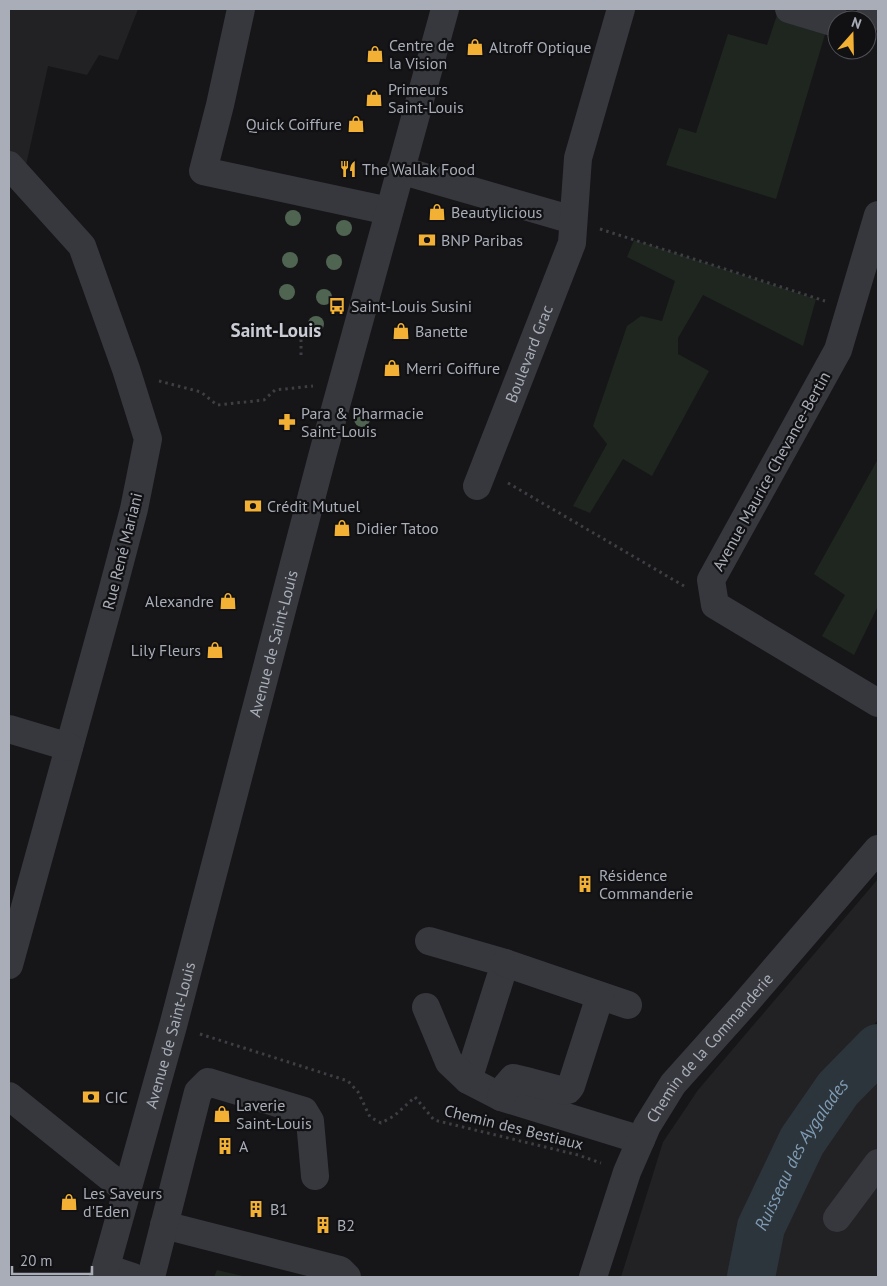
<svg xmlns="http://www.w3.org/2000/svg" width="887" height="1286" font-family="'PT Sans',sans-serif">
<rect width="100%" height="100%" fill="#161618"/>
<g fill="#222225">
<polygon points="9,9 138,9 118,60 99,55 87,75 48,66 26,165 9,155"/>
<polygon points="878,879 878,1020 823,1084 755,1197 737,1277 621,1277 663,1142 698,1090"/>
<polygon points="878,1067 878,1277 774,1277 781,1230 840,1110"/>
</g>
<g fill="#1e261f">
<polygon points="779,9 829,21 776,199 666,165 679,128 696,133 728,34 767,45"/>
<polygon points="634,240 816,299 803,346 703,295 678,338 678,354 709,371 652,476 623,459 590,513 573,506 607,444 593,426 627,326 641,316 662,321 675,281 627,257"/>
<polygon points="878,459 878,609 877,608 854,655 822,636 845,595 814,574"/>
<polygon points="217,1270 247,1277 214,1277"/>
</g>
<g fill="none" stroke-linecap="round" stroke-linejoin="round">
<path stroke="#2c353c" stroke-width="48" id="s1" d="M 751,1277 L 761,1227 L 802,1141 L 838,1089 L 878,1048"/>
<g stroke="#3d3f44" stroke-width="3" stroke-dasharray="2.5 4" stroke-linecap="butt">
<polyline points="600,229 825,301"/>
<polyline points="301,355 301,337"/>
<polyline points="159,381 201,392 217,405 264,400 275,390 313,386"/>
<polyline points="508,483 684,586"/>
<polyline points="200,1034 348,1081 358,1092 370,1117 381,1123 394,1116 415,1097 434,1120 578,1155 601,1163"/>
</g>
<g stroke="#37383d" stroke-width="28">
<polyline points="241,9 220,105 203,171 389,211"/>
<polyline points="789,9 829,21 837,21"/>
<polyline points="867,20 878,9"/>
<polyline points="9,165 82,246 126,369 148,439 134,509 112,592 9,965"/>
<polyline points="400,170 573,220"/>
<polyline points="878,215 838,350 711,580 715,605 878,703"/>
<path id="s2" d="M 477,486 L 572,243 L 578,158 L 621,9"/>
<polyline points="9,729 69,747"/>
<polyline points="429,941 505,963 468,1080"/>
<polyline points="505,963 628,1005"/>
<polyline points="426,1007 449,1062 468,1080 501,1097 641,1140"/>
<polyline points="9,1096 127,1191"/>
<polyline points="501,1097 507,1085 513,1078 530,1082 564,1091 568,1090 571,1086 600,996"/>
<polyline points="837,1218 878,1163"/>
<polyline points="164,1225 340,1270 347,1277"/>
<polyline points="106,1268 133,1277"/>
<path id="s3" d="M 103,1277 L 173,1026 L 323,453 L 445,9"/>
<polyline points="151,1277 198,1092 208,1082 304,1111 310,1121 315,1176"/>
<path id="s4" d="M 593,1277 L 627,1172 L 647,1126 L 673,1084 L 742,1007 L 878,849"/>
</g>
</g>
<g fill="#506452">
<circle cx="293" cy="218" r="8"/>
<circle cx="344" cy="228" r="8"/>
<circle cx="290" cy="260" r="8"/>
<circle cx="334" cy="262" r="8"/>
<circle cx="287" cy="292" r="8"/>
<circle cx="324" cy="297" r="8"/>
<circle cx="316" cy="324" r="8"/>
<circle cx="362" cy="419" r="8"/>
</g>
<defs>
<g id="shop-bare" transform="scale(1.35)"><path d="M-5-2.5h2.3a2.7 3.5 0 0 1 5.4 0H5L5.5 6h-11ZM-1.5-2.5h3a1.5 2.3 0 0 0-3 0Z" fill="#f2b134" stroke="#111113" stroke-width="2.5" paint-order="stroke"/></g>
<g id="restaurant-bare" transform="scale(1.35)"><path d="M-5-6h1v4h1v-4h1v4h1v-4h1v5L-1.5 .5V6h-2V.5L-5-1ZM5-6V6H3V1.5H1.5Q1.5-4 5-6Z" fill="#f2b134" stroke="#111113" stroke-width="2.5" paint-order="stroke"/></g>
<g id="bank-bare" transform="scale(1.35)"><path d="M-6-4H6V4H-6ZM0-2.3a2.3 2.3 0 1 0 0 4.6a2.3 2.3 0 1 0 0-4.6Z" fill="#f2b134" stroke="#111113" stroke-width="2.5" paint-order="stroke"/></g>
<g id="bus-bare" transform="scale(1.35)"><path d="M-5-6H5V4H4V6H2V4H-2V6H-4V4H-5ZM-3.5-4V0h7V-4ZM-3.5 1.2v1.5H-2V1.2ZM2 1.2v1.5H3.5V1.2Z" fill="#f2b134" stroke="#111113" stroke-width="2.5" paint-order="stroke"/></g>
<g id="pharmacy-bare" transform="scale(1.35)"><path d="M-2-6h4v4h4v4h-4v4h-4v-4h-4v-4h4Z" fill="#f2b134" stroke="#111113" stroke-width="2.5" paint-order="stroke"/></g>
<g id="building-bare" transform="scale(1.35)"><path d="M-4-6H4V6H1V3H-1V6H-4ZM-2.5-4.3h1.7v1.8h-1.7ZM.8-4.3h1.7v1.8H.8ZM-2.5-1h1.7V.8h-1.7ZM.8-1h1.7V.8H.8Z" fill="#f2b134" stroke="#111113" stroke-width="2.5" paint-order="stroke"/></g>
</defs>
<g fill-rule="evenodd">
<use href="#shop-bare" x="475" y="47"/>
<use href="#shop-bare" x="375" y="54"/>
<use href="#shop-bare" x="374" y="98"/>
<use href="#shop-bare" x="356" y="124"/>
<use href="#restaurant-bare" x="348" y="169"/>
<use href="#shop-bare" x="437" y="212"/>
<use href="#bank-bare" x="427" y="240"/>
<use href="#bus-bare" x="337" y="306"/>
<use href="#shop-bare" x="401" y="331"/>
<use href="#shop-bare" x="392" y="368"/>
<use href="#pharmacy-bare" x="287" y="422"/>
<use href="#bank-bare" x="253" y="506"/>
<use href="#shop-bare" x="342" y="528"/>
<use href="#shop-bare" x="228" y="601"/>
<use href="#shop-bare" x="215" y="650"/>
<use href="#building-bare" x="585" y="884"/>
<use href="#bank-bare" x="91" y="1097"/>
<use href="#shop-bare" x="222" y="1114"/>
<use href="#building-bare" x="225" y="1146"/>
<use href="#shop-bare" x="69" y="1202"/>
<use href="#building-bare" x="256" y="1209"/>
<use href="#building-bare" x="323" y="1225"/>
</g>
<g text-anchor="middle" stroke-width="4.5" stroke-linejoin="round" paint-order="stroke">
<g font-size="16" fill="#a8adb8" stroke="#111113" text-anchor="start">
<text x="389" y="51">Centre de<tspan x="389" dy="18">la Vision</tspan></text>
<text x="489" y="53">Altroff Optique</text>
<text x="388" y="95">Primeurs<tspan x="388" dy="18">Saint-Louis</tspan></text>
<text x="342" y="130" text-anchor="end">Quick Coiffure</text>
<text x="362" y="175">The Wallak Food</text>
<text x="451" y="218">Beautylicious</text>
<text x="441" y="246">BNP Paribas</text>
<text x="351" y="312">Saint-Louis Susini</text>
<text x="415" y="337">Banette</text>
<text x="406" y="374">Merri Coiffure</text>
<text x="301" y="419">Para &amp; Pharmacie<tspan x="301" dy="18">Saint-Louis</tspan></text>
<text x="267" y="512">Crédit Mutuel</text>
<text x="356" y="534">Didier Tatoo</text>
<text x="214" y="607" text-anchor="end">Alexandre</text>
<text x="201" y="656" text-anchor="end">Lily Fleurs</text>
<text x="599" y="881">Résidence<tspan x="599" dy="18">Commanderie</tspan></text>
<text x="105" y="1103">CIC</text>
<text x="236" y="1111">Laverie<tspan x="236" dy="18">Saint-Louis</tspan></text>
<text x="239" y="1152">A</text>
<text x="83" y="1199">Les Saveurs<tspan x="83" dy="18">d'Eden</tspan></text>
<text x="270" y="1215">B1</text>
<text x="337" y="1231">B2</text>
</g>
<g font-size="16" fill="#a8adb8" stroke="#111113">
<text dy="6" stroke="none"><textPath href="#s2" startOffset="142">Boulevard Grac</textPath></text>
<text transform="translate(771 471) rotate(-61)" y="6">Avenue Maurice Chevance-Bertin</text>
<text transform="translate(122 551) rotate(-76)" y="6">Rue René Mariani</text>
<text dy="6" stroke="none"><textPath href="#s3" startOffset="656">Avenue de Saint-Louis</textPath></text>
<text dy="6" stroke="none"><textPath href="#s3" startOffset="251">Avenue de Saint-Louis</textPath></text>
<text dy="6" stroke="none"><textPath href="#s4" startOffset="261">Chemin de la Commanderie</textPath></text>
<text transform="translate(514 1127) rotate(14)" y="6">Chemin des Bestiaux</text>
</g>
<g font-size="18" font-style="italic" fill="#7f9bb3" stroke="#111113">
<text dy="6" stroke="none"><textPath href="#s1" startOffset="134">Ruisseau des Aygalades</textPath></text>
</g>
<g font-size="19" font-weight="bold" fill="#c9ccd4" stroke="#111113">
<text x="276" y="337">Saint-Louis</text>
</g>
</g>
<rect width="887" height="1286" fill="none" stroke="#a8adb8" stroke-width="20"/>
<g transform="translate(852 35) rotate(20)"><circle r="24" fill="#111113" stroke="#4d4f55"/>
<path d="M0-4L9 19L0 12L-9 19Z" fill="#f2b134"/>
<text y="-8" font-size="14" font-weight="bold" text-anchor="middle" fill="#a8adb8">N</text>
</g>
<path d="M12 1266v8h80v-8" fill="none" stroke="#a8adb8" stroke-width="2.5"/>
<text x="20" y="1266" font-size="15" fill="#a8adb8" stroke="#111113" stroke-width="4" paint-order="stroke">20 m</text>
</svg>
